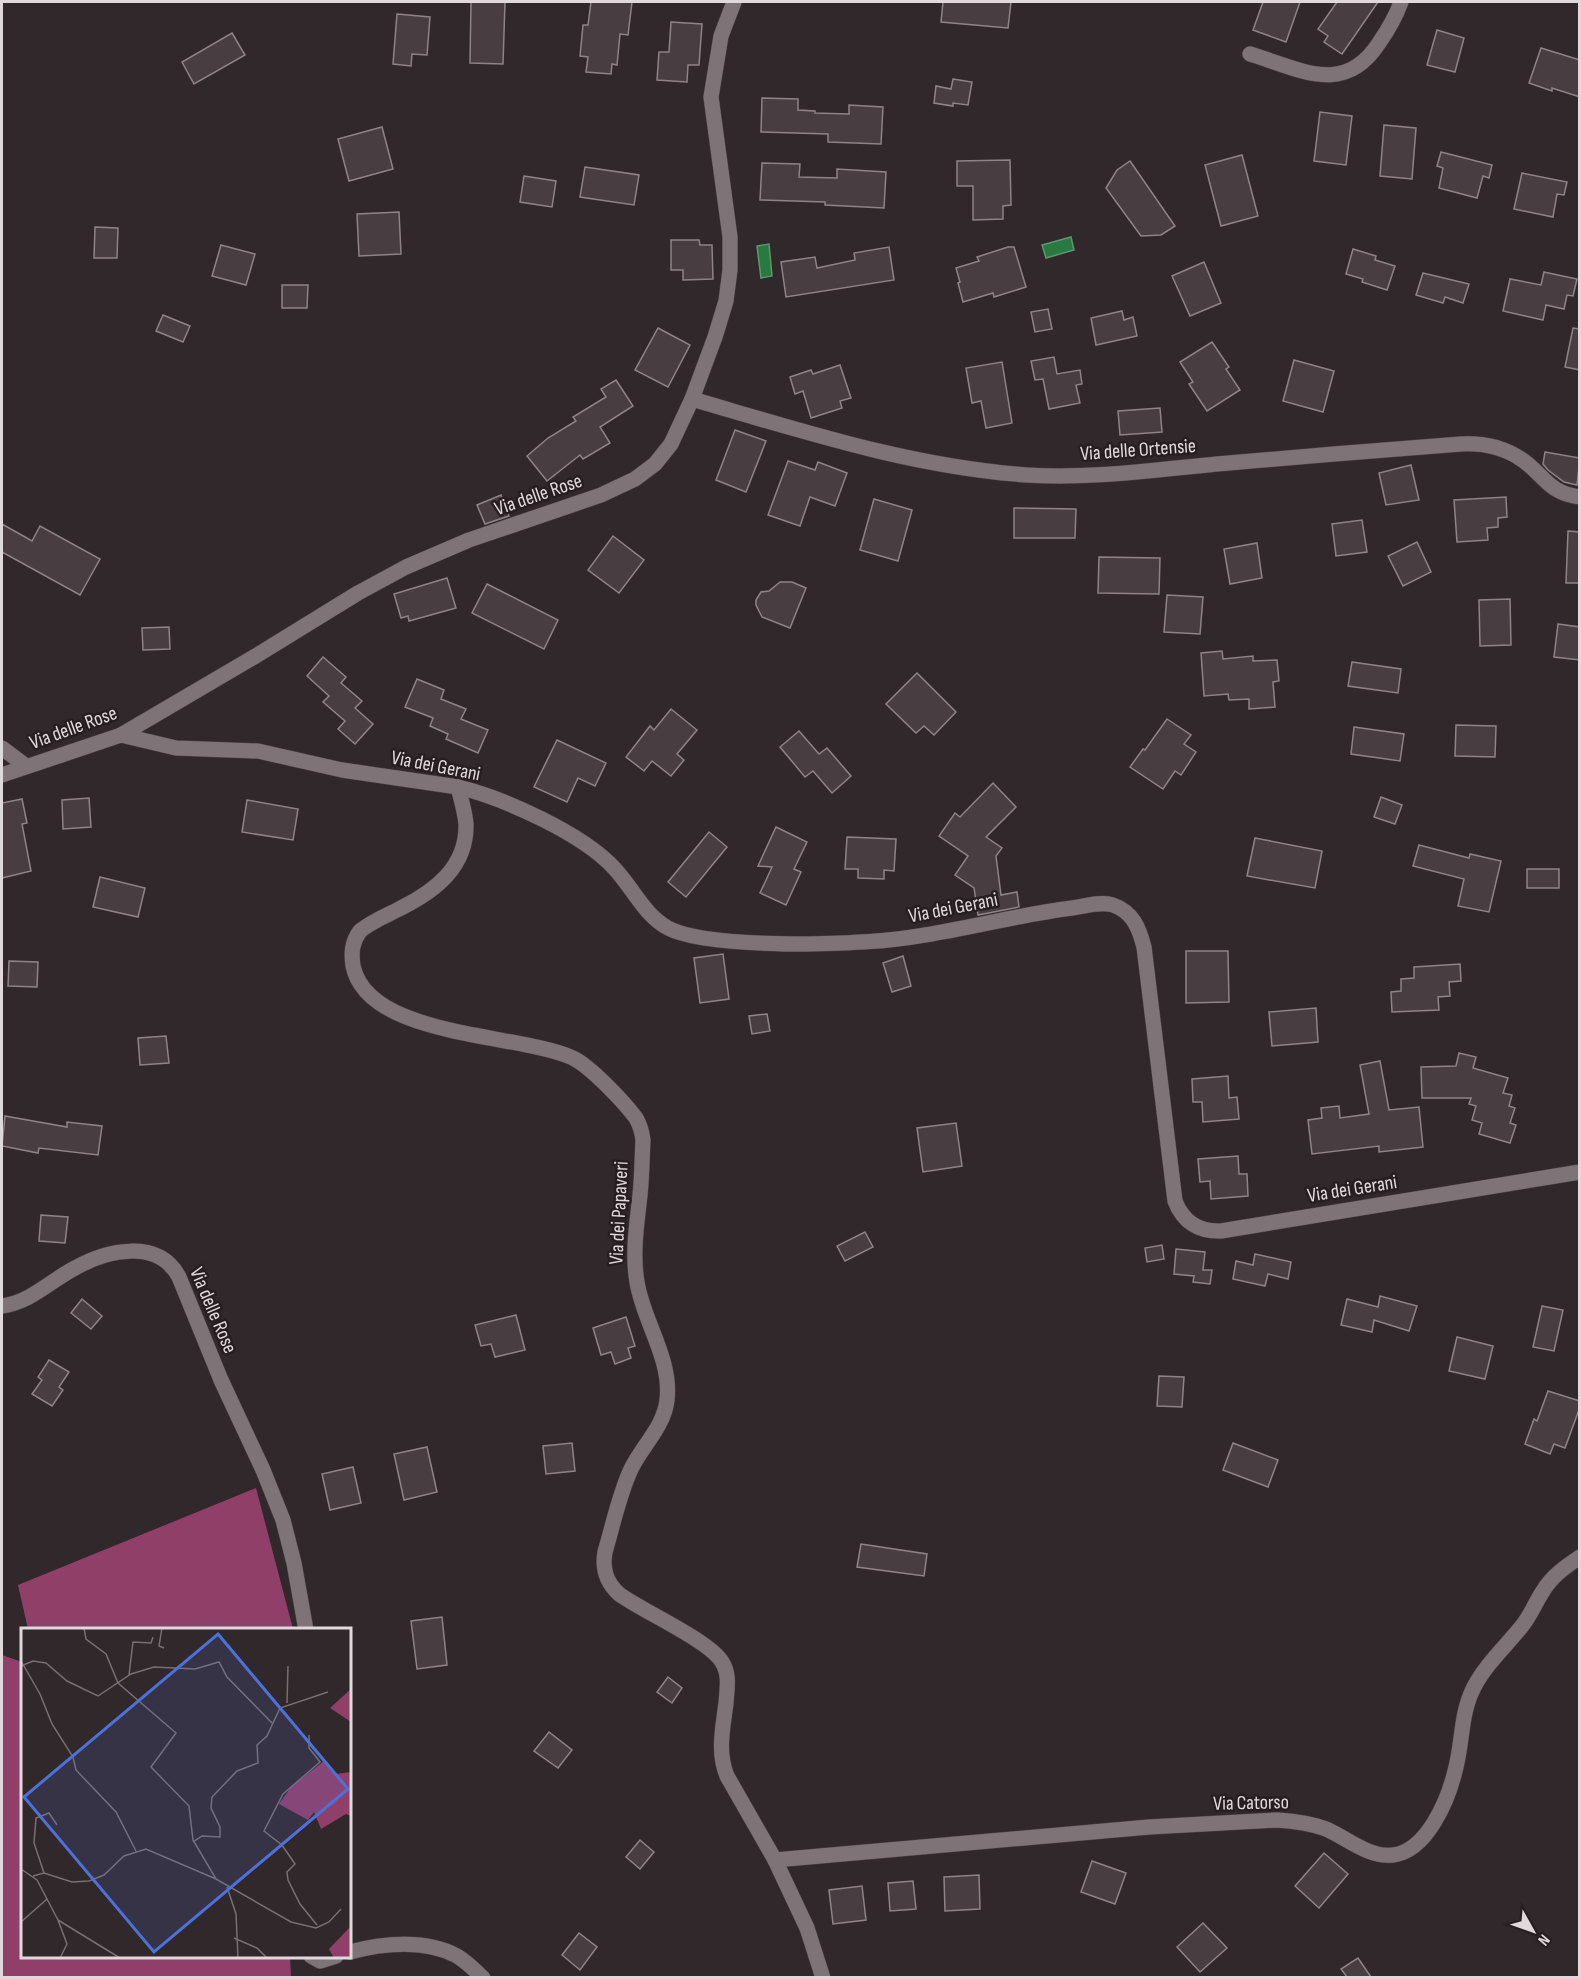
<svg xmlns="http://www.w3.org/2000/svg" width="1581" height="1979" font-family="'Sofia Sans Condensed',sans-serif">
<rect width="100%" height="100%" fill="#31282c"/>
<g fill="#903f68">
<polygon points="256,1488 293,1629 28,1629 18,1585"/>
<polygon points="2,1655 22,1662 22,1956 290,1957 291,1977 2,1977"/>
</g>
<g fill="#287a41" stroke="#5f9670" stroke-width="1.5">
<polygon points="1071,237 1074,250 1046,258 1042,245"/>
<polygon points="769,244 772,276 761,278 757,246"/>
</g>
<g fill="#483e42" stroke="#8f8388" stroke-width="1.5">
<polygon points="471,2 505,2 503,64 470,63"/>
<polygon points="591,2 632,2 628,35 620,34 617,65 612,64 611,74 586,72 588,57 580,56 583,25 588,25"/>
<polygon points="943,2 1011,2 1008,28 941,22"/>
<polygon points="1263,2 1300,2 1286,42 1253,30"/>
<polygon points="1337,2 1378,2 1342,54 1324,42 1328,36 1318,29"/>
<polygon points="397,14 430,17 427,55 412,54 411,66 393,64"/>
<polygon points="671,22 702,24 699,65 688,65 687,82 657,80 659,52 669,52"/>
<polygon points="1437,30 1464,38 1455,72 1427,65"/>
<polygon points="232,33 245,55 194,84 182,62"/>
<polygon points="1541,48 1580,60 1580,97 1552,88 1552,91 1529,83"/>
<polygon points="953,79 972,82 968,105 953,103 953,106 934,103 936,86 951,89"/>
<polygon points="762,98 798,99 798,110 815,111 815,113 849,114 849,105 883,107 881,144 828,142 828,134 761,132"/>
<polygon points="1320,112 1352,116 1346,165 1314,161"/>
<polygon points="1384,125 1416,128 1412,179 1380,176"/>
<polygon points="382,127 393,169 349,181 338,139"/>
<polygon points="1441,152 1492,165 1489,178 1483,176 1477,198 1439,188 1443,168 1437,166"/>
<polygon points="1242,155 1258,216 1221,226 1205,165"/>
<polygon points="1010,160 1011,205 1003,206 1003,219 973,220 973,186 957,186 957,161"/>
<polygon points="1130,161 1175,226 1161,235 1141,236 1106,188 1117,170"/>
<polygon points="762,163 800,164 799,177 837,178 837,169 886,172 884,208 825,205 825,202 760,200"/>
<polygon points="585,167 639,175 634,205 580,197"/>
<polygon points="1522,173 1567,182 1564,195 1557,194 1553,217 1514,209"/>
<polygon points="524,176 556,181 552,207 520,202"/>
<polygon points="399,212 401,254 359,256 357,214"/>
<polygon points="95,227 118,228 117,258 94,258"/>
<polygon points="671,240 699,240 700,245 712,245 713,279 683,280 683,270 671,270"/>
<polygon points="221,245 255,254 246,285 212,276"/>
<polygon points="889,247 894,280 786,297 781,262 815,257 817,268 855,260 854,253"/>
<polygon points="1008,247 1014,247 1026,287 994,297 993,293 963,302 958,283 960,282 956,268 979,261 977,257"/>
<polygon points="1353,249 1376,256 1375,260 1395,266 1387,290 1362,282 1363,279 1346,274"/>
<polygon points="1204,262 1221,303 1190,316 1172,276"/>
<polygon points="1544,272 1577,279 1573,296 1567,295 1564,309 1546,305 1543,320 1503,311 1510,279 1541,285"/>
<polygon points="1423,273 1469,284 1463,303 1445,297 1443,303 1416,295"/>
<polygon points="282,285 308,285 307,308 282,308"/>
<polygon points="1048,309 1052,329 1035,332 1031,312"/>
<polygon points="1122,311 1124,320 1133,317 1137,336 1096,345 1091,318"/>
<polygon points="163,315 190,326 183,342 156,331"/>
<polygon points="658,328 690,345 668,387 635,370"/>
<polygon points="1573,328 1580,329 1580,370 1565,367"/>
<polygon points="1212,342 1229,367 1226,369 1240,390 1207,411 1189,384 1193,382 1180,362"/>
<polygon points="1054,357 1057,374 1080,370 1082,384 1076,385 1080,403 1049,409 1043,379 1035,380 1031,361"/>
<polygon points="1294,360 1334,371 1323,412 1283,401"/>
<polygon points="1002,362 1012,423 986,428 981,401 972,403 966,368"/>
<polygon points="840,365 851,398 840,401 842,408 811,418 803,391 795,394 790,377 811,370 813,374"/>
<polygon points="616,380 633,406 600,427 610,443 583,459 580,455 547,481 527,456 548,438 576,421 573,417 606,397 601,389"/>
<polygon points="1160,408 1162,432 1120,435 1118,411"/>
<polygon points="735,430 766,441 746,492 716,480"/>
<polygon points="1545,452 1580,458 1577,485 1564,482 1548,470 1543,464"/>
<polygon points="788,461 815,470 818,462 847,473 835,506 810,497 800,526 768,515"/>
<polygon points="1411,465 1419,500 1386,505 1379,473"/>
<polygon points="501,495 509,516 485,524 477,505"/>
<polygon points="1506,497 1507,517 1498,518 1498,527 1487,528 1488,540 1457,542 1454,500"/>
<polygon points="874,499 912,510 898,561 860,550"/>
<polygon points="1014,508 1076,509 1075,538 1014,538"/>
<polygon points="1362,520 1367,552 1336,556 1332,524"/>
<polygon points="2,524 32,541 40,526 100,559 80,595 2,552"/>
<polygon points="1568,531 1580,532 1580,583 1566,583"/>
<polygon points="613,536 644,560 619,593 588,570"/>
<polygon points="1417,542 1431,572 1403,586 1388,556"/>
<polygon points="1257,543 1262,578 1230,584 1224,549"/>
<polygon points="1099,557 1160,558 1159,594 1098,593"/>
<polygon points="447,578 456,608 409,621 408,616 401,618 394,594"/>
<polygon points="780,582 792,582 806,588 790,628 762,617 756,605 756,600 761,592 769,591"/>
<polygon points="487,584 558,620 544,649 472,613"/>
<polygon points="1167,595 1203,597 1200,634 1164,632"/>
<polygon points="1510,599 1511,645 1480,646 1479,600"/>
<polygon points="1558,624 1580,627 1580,660 1554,657"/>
<polygon points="169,627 170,649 143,650 142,628"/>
<polygon points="1222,651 1223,659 1253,656 1253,661 1277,660 1279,681 1273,682 1275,707 1249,709 1249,699 1229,700 1228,694 1204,696 1201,653"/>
<polygon points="323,657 346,677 341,683 362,701 355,708 373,724 355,744 338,729 345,721 323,702 329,696 307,676"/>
<polygon points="1352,662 1401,669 1398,693 1348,686"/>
<polygon points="917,673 956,712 934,735 924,726 916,733 886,704"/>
<polygon points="417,679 444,690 441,699 466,709 461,719 488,730 478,753 446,739 448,734 430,726 433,718 405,707"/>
<polygon points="671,709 697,730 677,754 684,760 671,776 652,761 644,771 626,757 650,726 654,730"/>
<polygon points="1167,719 1191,735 1184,744 1196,752 1181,775 1175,771 1163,789 1130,767 1143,749 1145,750"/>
<polygon points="1456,725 1496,726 1495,757 1455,756"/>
<polygon points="1354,727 1404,734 1400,761 1351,754"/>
<polygon points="799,731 819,754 827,748 851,776 832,793 813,771 805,777 780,747"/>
<polygon points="557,740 606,763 595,786 578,778 567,802 534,787"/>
<polygon points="993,783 1016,807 986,837 1002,848 996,856 1001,895 1017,892 1019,907 978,915 974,888 955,875 968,856 939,836 955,813 960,817"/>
<polygon points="1381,797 1402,805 1395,824 1374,817"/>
<polygon points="89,798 91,827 63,829 62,800"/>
<polygon points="22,799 27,823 22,824 31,871 2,878 2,803"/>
<polygon points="247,800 298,809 293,840 242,832"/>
<polygon points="776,827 807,842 794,869 801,872 786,905 760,893 772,867 758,866"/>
<polygon points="709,832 727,847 686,897 668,882"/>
<polygon points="847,837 896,839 894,871 884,870 884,879 858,878 858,869 845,869"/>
<polygon points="1255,838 1322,851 1315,888 1247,876"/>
<polygon points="1419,845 1469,858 1470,854 1501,861 1489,912 1458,906 1464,879 1413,866"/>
<rect x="1527" y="869" width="32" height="19"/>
<polygon points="100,877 145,888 138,917 93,907"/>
<polygon points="1186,951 1228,951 1229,1002 1186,1003"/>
<polygon points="723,954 729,999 700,1003 694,958"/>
<polygon points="903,956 911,986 892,992 883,963"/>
<polygon points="9,961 38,962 37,987 8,986"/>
<polygon points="1460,964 1461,981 1449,982 1450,996 1438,997 1439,1010 1392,1012 1391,992 1401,991 1401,979 1414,978 1414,967"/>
<polygon points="1316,1008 1318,1042 1272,1046 1269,1012"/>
<polygon points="767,1014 770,1031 752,1034 749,1016"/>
<polygon points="166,1036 169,1063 140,1065 138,1038"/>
<polygon points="1459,1053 1476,1057 1473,1068 1508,1078 1503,1093 1512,1095 1509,1106 1515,1108 1510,1123 1516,1125 1510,1143 1479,1134 1482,1123 1472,1120 1476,1106 1469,1104 1471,1098 1422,1098 1421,1067 1456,1066"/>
<polygon points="1380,1061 1389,1110 1419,1107 1423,1147 1379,1152 1379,1146 1312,1154 1308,1120 1322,1118 1321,1108 1339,1106 1340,1118 1369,1114 1360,1065"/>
<polygon points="1228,1076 1229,1098 1237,1097 1239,1119 1203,1122 1202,1102 1193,1102 1192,1079"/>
<polygon points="5,1116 67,1127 67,1122 102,1126 98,1155 39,1148 38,1153 2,1146"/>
<polygon points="956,1123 962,1166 923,1172 917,1128"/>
<polygon points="1238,1156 1239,1174 1247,1174 1248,1196 1211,1199 1210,1181 1200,1182 1198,1159"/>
<polygon points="41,1215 68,1217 65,1243 39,1241"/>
<polygon points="865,1232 873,1247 845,1261 837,1246"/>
<polygon points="1162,1245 1164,1259 1147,1262 1145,1248"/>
<polygon points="1176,1249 1205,1252 1203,1270 1212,1270 1210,1284 1193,1282 1194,1276 1174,1274"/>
<polygon points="1255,1254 1291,1262 1288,1279 1268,1274 1265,1286 1233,1279 1236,1261 1253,1265"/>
<polygon points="1380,1296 1417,1306 1409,1331 1374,1320 1372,1332 1341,1325 1347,1299 1378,1307"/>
<polygon points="82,1299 102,1316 91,1329 71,1313"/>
<polygon points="1542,1306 1563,1310 1554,1351 1533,1347"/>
<polygon points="516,1315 525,1350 495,1357 491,1344 481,1346 475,1325"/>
<polygon points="626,1317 635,1346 628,1348 631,1358 615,1364 611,1352 601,1355 593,1328"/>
<polygon points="1457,1337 1493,1346 1485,1379 1449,1371"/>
<polygon points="49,1360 69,1372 59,1387 63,1390 52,1406 32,1394 42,1380 38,1377"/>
<polygon points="1159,1376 1184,1377 1182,1407 1157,1406"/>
<polygon points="1548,1391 1580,1401 1580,1407 1565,1448 1554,1444 1550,1454 1525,1444 1534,1419 1537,1421"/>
<polygon points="572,1443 575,1471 546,1474 543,1446"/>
<polygon points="1233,1443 1278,1460 1268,1487 1223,1470"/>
<polygon points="427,1447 437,1492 404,1500 394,1454"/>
<polygon points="353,1467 361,1503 330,1510 322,1474"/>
<polygon points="861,1544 927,1554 924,1576 857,1567"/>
<polygon points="442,1617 447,1665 417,1669 411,1621"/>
<polygon points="668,1677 682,1688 672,1703 657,1692"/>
<polygon points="549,1732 572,1750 558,1768 534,1751"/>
<polygon points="640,1840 654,1852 640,1869 626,1857"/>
<polygon points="1324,1853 1348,1874 1319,1908 1295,1886"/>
<polygon points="1092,1861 1126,1873 1115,1904 1081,1892"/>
<polygon points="979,1875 980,1909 945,1911 944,1877"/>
<polygon points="913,1881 916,1909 890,1911 888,1883"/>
<polygon points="862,1886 866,1920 833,1924 829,1890"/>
<polygon points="1203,1923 1227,1948 1200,1972 1177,1947"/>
<polygon points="579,1933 597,1947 580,1970 562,1955"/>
<polygon points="1358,1958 1371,1977 1347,1977 1341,1969"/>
</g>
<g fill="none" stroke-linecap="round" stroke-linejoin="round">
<g stroke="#4d4448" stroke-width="16">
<g id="minor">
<path d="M 1250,54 C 1300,69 1344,97 1379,43 C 1388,30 1396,16 1401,2"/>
<path d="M 692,399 C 802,431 912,467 1027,475 C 1091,479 1154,470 1217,464 C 1298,457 1380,450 1461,444 C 1482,443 1503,447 1521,459 C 1544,474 1547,493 1580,497"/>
<path d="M 121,735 L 176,748 L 258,751 L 342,770 L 458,787 C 504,798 583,834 614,868 C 633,888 644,915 668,928 C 696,943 775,944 808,944 C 847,943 886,942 925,935 C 975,927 1023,914 1072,908 C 1085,906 1101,901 1113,905 C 1133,912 1139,928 1144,947 L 1175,1201 C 1183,1222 1199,1232 1221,1231 L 1580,1172"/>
<polyline points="2,748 26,766"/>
<polyline points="2,775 121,735 254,657 358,593 406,567 469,540 601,495 635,479 655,464 671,444 692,399 715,337 726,301 730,270 730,237 711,97 721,36 734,2"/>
<path d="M 458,787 C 461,799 465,812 466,824 C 467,867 435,891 401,908 C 388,915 372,921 360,931 C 352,942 351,952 353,966 C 368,1038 518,1033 573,1058 C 591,1067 624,1102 636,1118 C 640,1125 642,1132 643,1140 C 642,1158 642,1177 640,1195 C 637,1223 632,1253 637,1282 C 643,1321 672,1359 667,1400 C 664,1427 642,1446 631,1469 C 619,1495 613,1525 605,1552 C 602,1569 606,1582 619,1594 C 642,1611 710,1641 722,1662 C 730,1674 727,1689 726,1703 C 723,1728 717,1752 727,1776 L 775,1860 L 807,1928 L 823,1978"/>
<path d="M 2,1306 C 31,1302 50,1281 75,1268 C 107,1250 158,1238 179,1277 L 221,1380 L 263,1470 L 283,1520 L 294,1563 L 306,1630"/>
<path d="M 775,1860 L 1149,1827 L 1277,1820 C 1294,1821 1310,1823 1326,1829 C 1347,1838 1369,1858 1393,1855 C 1427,1851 1448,1800 1455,1771 C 1463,1743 1460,1714 1474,1687 C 1486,1664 1506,1646 1522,1626 C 1531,1615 1535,1603 1543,1591 C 1552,1576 1565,1567 1580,1557"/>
<path d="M 350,1952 C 383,1943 426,1939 457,1956 C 467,1962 475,1970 483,1978"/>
<polyline points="311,1956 320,1961 336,1956"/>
</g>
</g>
<use href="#minor" stroke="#7e7377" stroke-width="15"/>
</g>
<g text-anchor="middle" stroke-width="5" stroke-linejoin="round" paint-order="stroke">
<g font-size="20" fill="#e0d9dc" stroke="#271e22">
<text transform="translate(1138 449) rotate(-4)" y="7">Via delle Ortensie</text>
<text transform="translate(538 494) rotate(-19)" y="7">Via delle Rose</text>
<text transform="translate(73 727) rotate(-20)" y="7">Via delle Rose</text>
<text transform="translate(436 765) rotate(11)" y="7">Via dei Gerani</text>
<text transform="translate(953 907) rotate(-11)" y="7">Via dei Gerani</text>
<text transform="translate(1352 1188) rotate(-9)" y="7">Via dei Gerani</text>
<text transform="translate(618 1213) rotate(-87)" y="7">Via dei Papaveri</text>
<text transform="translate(214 1310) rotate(67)" y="7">Via delle Rose</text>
<text transform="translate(1251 1802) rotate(-1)" y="7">Via Catorso</text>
</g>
</g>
<g transform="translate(21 1628)">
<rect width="330" height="330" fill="#31282c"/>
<path d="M 330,61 L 330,94 L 309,80 ZM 303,133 L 315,146 L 330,144 L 330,188 L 325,186 L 300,201 L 293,184 L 287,192 L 258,176 L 270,159 ZM 330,298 L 330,330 L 313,330 L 308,321 Z" fill="#903f68"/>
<path fill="none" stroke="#776f72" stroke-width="1.5" d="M 63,0 L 65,11 L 85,26 L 97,55 L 155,105 L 130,139 L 168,178 L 172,212 L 195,251M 141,0 L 138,18 L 143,20M 0,33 L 19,66 L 31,96 L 52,129 L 55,142 L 95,184 L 115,223M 0,38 L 12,33 L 25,35 L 46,53 L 77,68 L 110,46 L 133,39 L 174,41 L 198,34 L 206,49 L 251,95M 108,47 L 112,14 L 130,15 L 132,9M 266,75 L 267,38M 288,107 L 288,120 L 299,134 L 262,166 L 243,203 L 261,217 L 274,236 L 266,244 L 267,252 L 279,276 L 296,297M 172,214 L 181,208 L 199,209 L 199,199 L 190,180 L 191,169 L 216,143 L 237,135 L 236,117 L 246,108 L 259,80 L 307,64M 0,241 L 16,252 L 37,292 L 46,316 L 39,330M 23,245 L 13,215 L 15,190 L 28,185 L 36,197M 12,248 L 23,245 L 51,254 L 68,253 L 83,247 L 103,228 L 125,221 L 195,251 L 270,294 L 295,300 L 308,294 L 320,281M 206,259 L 215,286 L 217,330M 37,292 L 99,330M 0,294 L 26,271M 213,310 L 236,320 L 246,330"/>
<path fill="#4e71d9" fill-opacity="0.15" stroke="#4e71d9" stroke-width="3" d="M 197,6 L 327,161 L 133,324 L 3,169 Z"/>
<rect width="330" height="330" fill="none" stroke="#e0d9dc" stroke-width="3"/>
</g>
<rect width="1581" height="1979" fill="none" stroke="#e0d9dc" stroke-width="6"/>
<g transform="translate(1533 1931) rotate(130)" stroke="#271e22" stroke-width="4.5" paint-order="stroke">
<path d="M0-4.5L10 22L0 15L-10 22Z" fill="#e0d9dc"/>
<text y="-9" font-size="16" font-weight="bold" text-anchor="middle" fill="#e0d9dc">N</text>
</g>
</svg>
